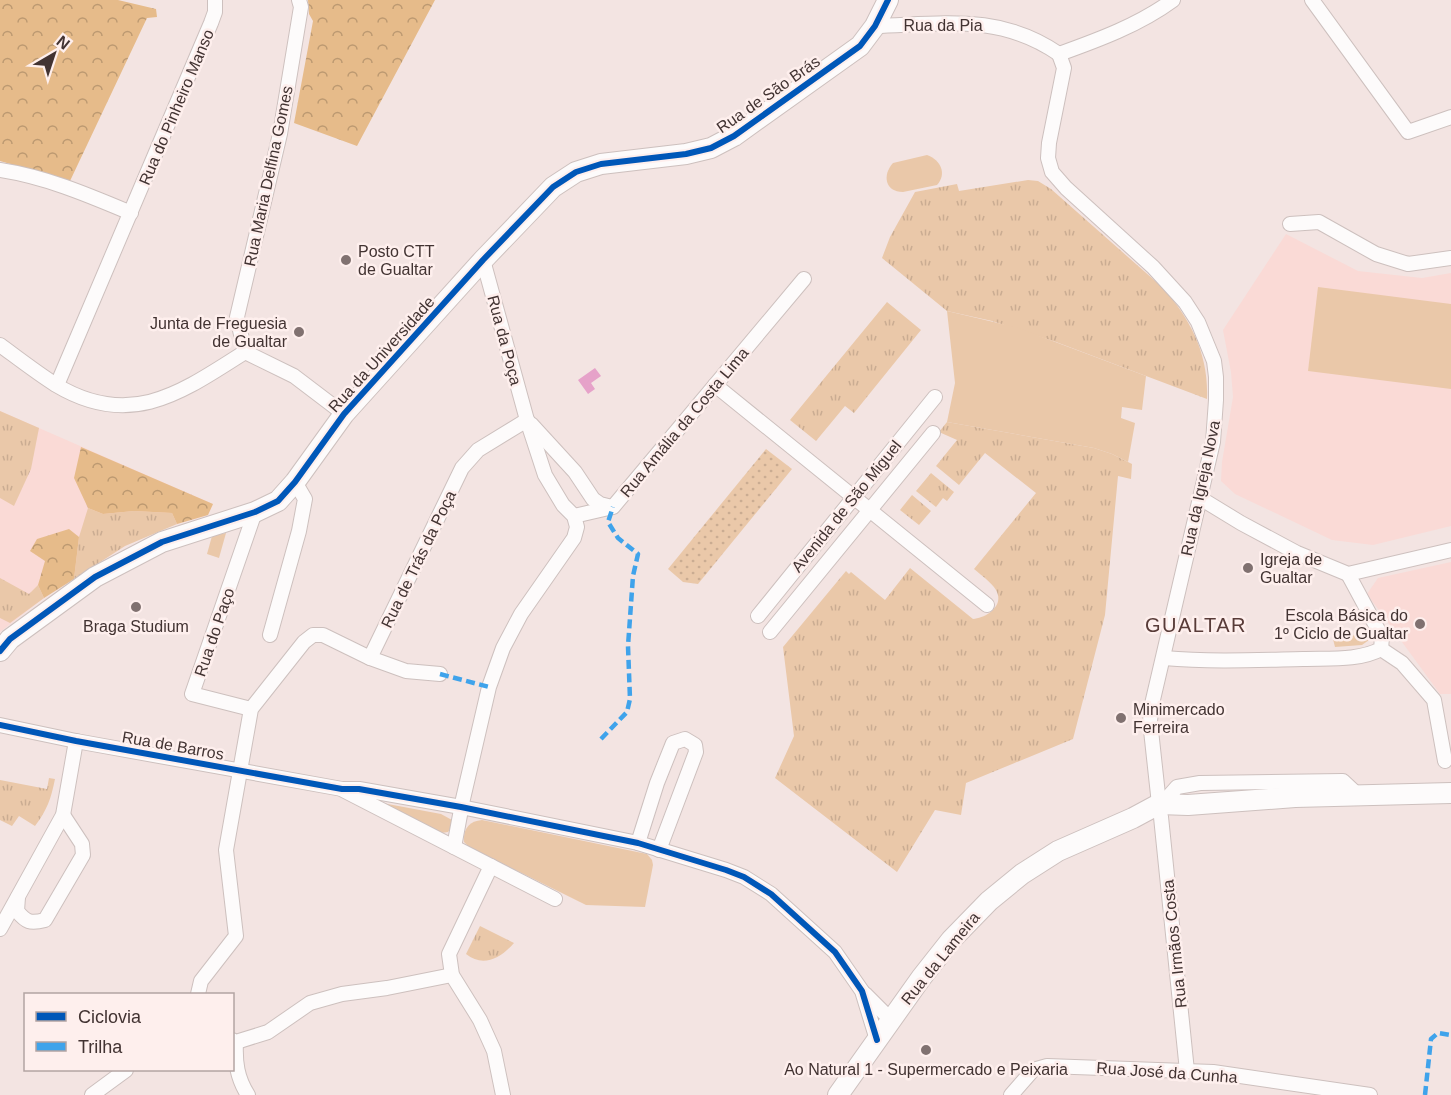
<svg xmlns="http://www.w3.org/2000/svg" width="1451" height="1095" font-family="Arial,sans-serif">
<defs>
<pattern id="grass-tufts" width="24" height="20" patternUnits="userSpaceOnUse" patternTransform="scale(1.5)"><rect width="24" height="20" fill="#eac8a9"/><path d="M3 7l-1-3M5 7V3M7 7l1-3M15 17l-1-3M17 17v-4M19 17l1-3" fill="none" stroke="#caac92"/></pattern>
<pattern id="forest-crowns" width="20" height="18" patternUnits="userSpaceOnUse" patternTransform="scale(1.5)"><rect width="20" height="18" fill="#e6bb8a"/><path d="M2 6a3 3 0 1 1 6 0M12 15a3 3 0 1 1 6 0" fill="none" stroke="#bc9971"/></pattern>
<pattern id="park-dots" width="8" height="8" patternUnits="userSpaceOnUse" patternTransform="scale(1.5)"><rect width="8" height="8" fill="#eac8a9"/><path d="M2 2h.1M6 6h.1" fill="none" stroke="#caac92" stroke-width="1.8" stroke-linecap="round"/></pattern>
</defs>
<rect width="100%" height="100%" fill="#f3e4e2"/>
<g fill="#fadad6">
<polygon points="1286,234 1358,271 1422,278 1451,273 1451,526 1373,545 1332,540 1235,494 1221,481 1222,462 1233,397 1231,372 1223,330"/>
<polygon points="0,411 213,504 208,515 161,529 125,546 44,598 0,632"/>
<polygon points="1451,562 1451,694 1440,694 1367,594 1378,578"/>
</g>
<g fill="url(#grass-tufts)">
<path d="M 1028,180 L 1038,181 L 1051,189 L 1162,287 C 1191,319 1209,355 1207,399 L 1056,342 L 992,321 L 947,311 L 882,258 L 890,237 L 915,192 L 957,184 L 959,191 Z"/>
<polygon points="887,302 921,330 854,413 845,406 816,441 790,420"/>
<polygon points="0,411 39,428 31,469 14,506 0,498"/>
<path d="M 947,422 L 1094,448 L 1112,454 L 1132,464 L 1131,479 L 1118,476 L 1105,615 L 1073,739 L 966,783 L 961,815 L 935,810 L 897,872 L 775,778 L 794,736 L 783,647 L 846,571 L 849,574 L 851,572 L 885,600 L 910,568 L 973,619 C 986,618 1005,606 996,590 C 991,582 981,575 974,569 L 1036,493 L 985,453 L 959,485 L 936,466 L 957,440 L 939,432 Z"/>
<polygon points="931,473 954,492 947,501 943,498 936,507 916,491"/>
<polygon points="912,495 931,511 919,525 900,510"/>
<polygon points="88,508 103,514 134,511 172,513 177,524 125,546 74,579 79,537"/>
<polygon points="0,578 29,594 38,585 44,598 10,623 0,618"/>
<polygon points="1368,633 1369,640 1362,645 1335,647 1333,639"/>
<path d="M 49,778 L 55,779 C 51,799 47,810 35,826 L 19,816 L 12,826 L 0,820 L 0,780 L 47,789 Z"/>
<path d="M 480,926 L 514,943 C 501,958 483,968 466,954 Z"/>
</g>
<g fill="url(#forest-crowns)">
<polygon points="0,0 118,0 156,9 157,17 147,18 70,181 0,161"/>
<polygon points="308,0 435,0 357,146 294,123 313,21 309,14"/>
<polygon points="81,447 213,504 208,515 177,524 172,513 134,511 103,514 88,508 74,478"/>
<polygon points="69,529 79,537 74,579 44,598 38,585 45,561 30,551 37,539"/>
</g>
<polygon fill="url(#park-dots)" points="766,449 792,469 698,584 683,582 668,569"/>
<g fill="#eac8a9">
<path d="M 927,155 C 941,160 947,174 937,185 L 903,192 C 885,192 882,175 893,163 Z"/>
<polygon points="1318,287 1451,304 1451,389 1308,371"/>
<polygon points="947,311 1015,327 1146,376 1142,410 1122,407 1121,418 1135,423 1128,462 1112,454 1094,448 947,422 955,383"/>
<polygon points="226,533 219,558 207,554 212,536"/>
<polygon points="377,802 441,814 452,820 452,826 448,832 441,833"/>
<path d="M 482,820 L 647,854 L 652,860 L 653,865 L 645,907 L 586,905 L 469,847 L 464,842 C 463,829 469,821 482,820 Z"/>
</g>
<polygon fill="#e6a2c9" points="595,368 601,376 591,383 595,389 588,394 578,380"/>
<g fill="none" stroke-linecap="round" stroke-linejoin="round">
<g stroke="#cdc0be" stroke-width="16">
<g id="street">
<polyline points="1312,0 1408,132 1451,117"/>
<path d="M 875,26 C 942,24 1000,13 1059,54"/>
<polyline points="1059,54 1064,68 1049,143 1048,158 1052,172 1066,188 1153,267 1185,302 1198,322 1214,361 1216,377 1216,400 1213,442 1152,704 1150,721 1159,804"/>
<path d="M 1059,54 C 1098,40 1139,25 1173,0"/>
<path d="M 0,170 C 46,177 88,195 131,213"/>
<polyline points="1290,224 1319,222 1376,254 1408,264 1451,258"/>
<path d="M 0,345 C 19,359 37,373 56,385 C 131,430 182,392 245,352"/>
<polyline points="245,352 237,317 280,134 301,7 299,0"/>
<polyline points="245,352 294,376 344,414"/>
<polyline points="57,385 211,23 215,12 215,0"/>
<polyline points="715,385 987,605"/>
<polyline points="531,424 575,472 593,499 600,504 612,507"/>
<polyline points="1200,498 1241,523 1297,553 1348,574 1451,550"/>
<polyline points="574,516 613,507 804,279"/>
<polyline points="758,616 935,397"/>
<polyline points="770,632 933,433"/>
<polyline points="270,635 299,531 305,499 295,482"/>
<polyline points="1381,649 1402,663 1434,700 1445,761"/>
<path d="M 1164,658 C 1211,662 1256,660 1303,659 C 1328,658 1359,661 1381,649 L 1382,637 L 1348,574"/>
<polyline points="440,674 406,671 370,658 462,468 478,450 527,420"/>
<polyline points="251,709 192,694 255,512"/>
<polyline points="0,725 76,741 342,789 359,789 461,807 638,843 726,870 744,877 771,894 835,952 862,991 877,1040"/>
<polyline points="343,790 555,899"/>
<polyline points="1162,804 1177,787 1200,783 1343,781 1359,796"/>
<polyline points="1161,817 1187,1071"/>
<polyline points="638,843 657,783 673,743 685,739 695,745 696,752 659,850"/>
<polyline points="454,847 463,799 489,687 503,648 521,614 574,538 577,527 574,516 563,505 545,475 527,420 483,260"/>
<polyline points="491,866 449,954 452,975 480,1020 494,1051 503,1095"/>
<path d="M 18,897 L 17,911 C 26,922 30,924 45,920 L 83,855 L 82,844 L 63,815"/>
<polyline points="0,929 63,815 76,741"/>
<polyline points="198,994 201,981 236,936 226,850 251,709 304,642 313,635 323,635 370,658"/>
<polyline points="865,994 891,1020"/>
<polyline points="232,1040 236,1042 268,1032 310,1003 342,994 387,988 452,975"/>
<path d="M 236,1042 C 235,1062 237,1078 248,1095"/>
<polyline points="92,1095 126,1070"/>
<polyline points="1011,1095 1033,1070 1047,1066 1213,1072 1370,1095"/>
</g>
</g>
<g stroke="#cdc0be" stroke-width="22">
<g id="secondary">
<polyline points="0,651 10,639 95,577 162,542 255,512 278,501 295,482 344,414 483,260 553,187 576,172 601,164 686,154 711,148 734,136 860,46 875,26 888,0"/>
<polyline points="838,1095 921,978 951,940 989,901 1022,874 1058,851 1133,818 1159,804 1188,805 1295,797 1451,793"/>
</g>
</g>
<use href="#street" stroke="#fdfbfb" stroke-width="14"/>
<use href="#secondary" stroke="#fdfbfb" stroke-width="20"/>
<g stroke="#3fa3eb" stroke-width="4.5" stroke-dasharray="9 4.5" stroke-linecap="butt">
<polyline points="440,674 489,687"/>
<polyline points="601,739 627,712 630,699 628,646 633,576 638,554 618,538 608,522 613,507"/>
<polyline points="1425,1095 1431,1039 1438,1033 1451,1035"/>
</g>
<g stroke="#feefed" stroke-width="10">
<g id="cycleway">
<polyline points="0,651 10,639 95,577 162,542 255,512 278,501 295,482 344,414 483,260 553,187 576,172 601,164 686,154 711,148 734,136 860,46 875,26 888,0"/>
<polyline points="0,725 76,741 342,789 359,789 461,807 638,843 726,870 744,877 771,894 835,952 862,991 877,1040"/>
</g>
</g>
<use href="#cycleway" stroke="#0057b8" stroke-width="6"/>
</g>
<g fill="#807170" stroke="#feefed" stroke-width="2">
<circle cx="346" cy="260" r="6"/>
<circle cx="299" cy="332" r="6"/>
<circle cx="1248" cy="568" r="6"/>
<circle cx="136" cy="607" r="6"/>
<circle cx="1420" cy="624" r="6"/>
<circle cx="1121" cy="718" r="6"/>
<circle cx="926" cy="1050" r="6"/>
</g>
<g text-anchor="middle" stroke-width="5" stroke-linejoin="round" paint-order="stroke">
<g font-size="16" fill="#423332" stroke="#feefed">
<text x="943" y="31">Rua da Pia</text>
<text transform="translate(768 94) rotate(-35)" y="6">Rua de São Brás</text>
<text transform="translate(176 107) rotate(-67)" y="6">Rua do Pinheiro Manso</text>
<text transform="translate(268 176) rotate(-78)" y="6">Rua Maria Delfina Gomes</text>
<text transform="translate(505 340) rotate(75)" y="6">Rua da Poça</text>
<text transform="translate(381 354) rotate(-48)" y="6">Rua da Universidade</text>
<text transform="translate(684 422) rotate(-50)" y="6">Rua Amália da Costa Lima</text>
<text transform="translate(1200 488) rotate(-78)" y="6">Rua da Igreja Nova</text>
<text transform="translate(846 506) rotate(-51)" y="6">Avenida de São Miguel</text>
<text transform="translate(418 559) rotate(-64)" y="6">Rua de Trás da Poça</text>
<text transform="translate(214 632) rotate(-71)" y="6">Rua do Paço</text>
<text transform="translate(173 745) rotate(10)" y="6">Rua de Barros</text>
<text transform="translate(1174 944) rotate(-96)" y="6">Rua Irmãos Costa</text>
<text transform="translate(940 958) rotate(-51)" y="6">Rua da Lameira</text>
<text transform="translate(1167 1072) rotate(4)" y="6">Rua José da Cunha</text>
</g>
<g font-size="16" fill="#423332" stroke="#feefed" text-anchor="start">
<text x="358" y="257">Posto CTT<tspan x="358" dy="18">de Gualtar</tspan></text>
<text x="287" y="329" text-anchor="end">Junta de Freguesia<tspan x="287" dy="18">de Gualtar</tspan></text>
<text x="1260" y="565">Igreja de<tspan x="1260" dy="18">Gualtar</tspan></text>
<text x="1408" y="621" text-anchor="end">Escola Básica do<tspan x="1408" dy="18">1º Ciclo de Gualtar</tspan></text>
<text x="136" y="632" text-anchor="middle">Braga Studium</text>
<text x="1133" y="715">Minimercado<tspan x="1133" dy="18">Ferreira</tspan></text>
<text x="926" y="1075" text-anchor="middle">Ao Natural 1 - Supermercado e Peixaria</text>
</g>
<g font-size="20" letter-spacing="1.5" fill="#583b38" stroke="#feefed">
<text x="1196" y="632">GUALTAR</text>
</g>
</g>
<rect x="24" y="993" width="210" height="78" fill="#feefed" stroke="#b3a4a2" stroke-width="1.5"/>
<rect x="36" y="1012" width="30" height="9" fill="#0057b8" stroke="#b3a4a2" stroke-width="1.5"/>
<text x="78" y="1023" font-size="18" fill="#423332">Ciclovia</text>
<rect x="36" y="1042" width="30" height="9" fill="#3fa3eb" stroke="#b3a4a2" stroke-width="1.5"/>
<text x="78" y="1053" font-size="18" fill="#423332">Trilha</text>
<g transform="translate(54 54) rotate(39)" stroke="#feefed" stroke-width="4.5" paint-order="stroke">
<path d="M0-4.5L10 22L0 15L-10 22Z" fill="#423332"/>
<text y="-9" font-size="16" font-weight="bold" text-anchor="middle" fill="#423332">N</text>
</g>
</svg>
